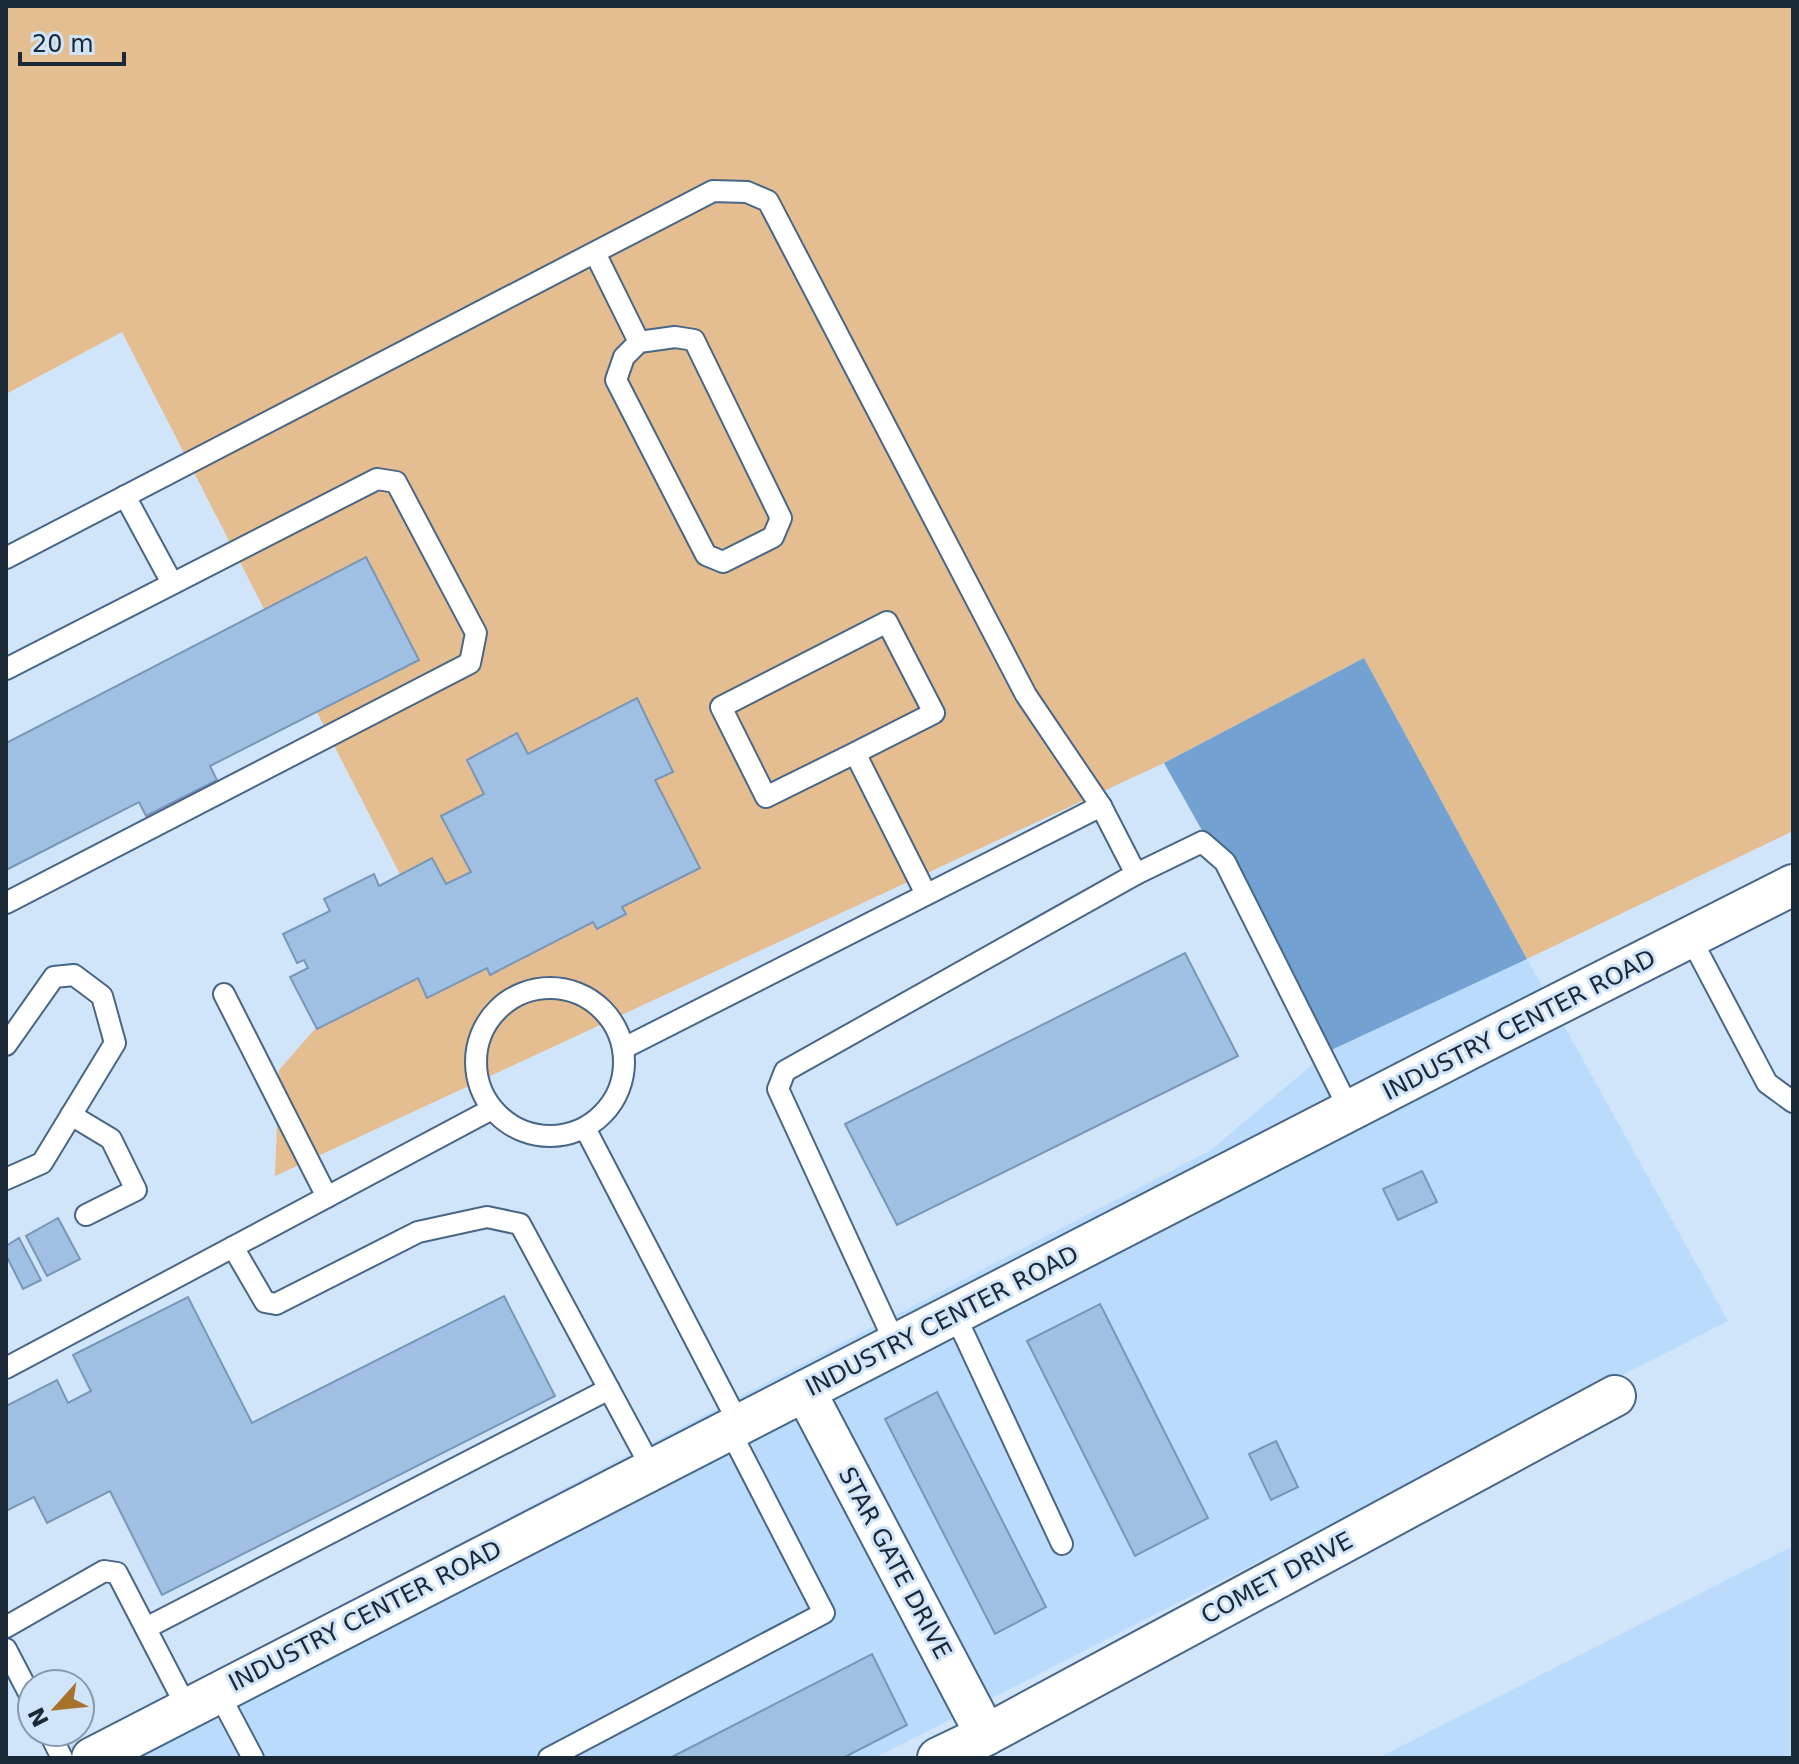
<svg xmlns="http://www.w3.org/2000/svg" width="1799" height="1764" font-family="'DejaVu Sans',sans-serif">
<rect width="100%" height="100%" fill="#d0e5fa"/>
<g fill="#bbdbfc">
<polygon points="1527,959 1728,1321 875,1758 49,1758 1211,1150 1327,1052"/>
<polygon points="1793,1546 1793,1758 1378,1758"/>
</g>
<polygon fill="#e4bd91" points="6,6 1793,6 1793,831 1527,959 1364,658 1164,763 275,1176 279,1070 398,934 424,921 122,332 6,394"/>
<polygon fill="#72a1d2" points="1364,658 1527,959 1327,1052 1164,763"/>
<g fill="#9fc0e2" stroke="#7897b8" stroke-width="2">
<polygon points="366,557 419,660 210,766 217,780 146,816 139,802 6,870 6,743"/>
<polygon points="637,698 673,772 655,780 700,868 622,907 626,914 597,929 593,922 490,975 487,968 427,998 418,978 317,1029 290,977 308,968 304,960 297,963 283,934 330,911 324,899 374,874 379,886 432,858 446,884 471,872 441,816 484,794 467,760 517,733 528,754"/>
<polygon points="1185,953 1238,1056 897,1225 845,1124"/>
<polygon points="1422,1171 1437,1202 1398,1220 1383,1189"/>
<polygon points="58,1218 80,1259 47,1276 26,1236"/>
<polygon points="19,1238 41,1280 23,1289 6,1255 6,1246"/>
<polygon points="504,1296 555,1396 162,1595 110,1491 47,1523 34,1497 6,1511 6,1406 57,1380 68,1403 91,1391 73,1355 188,1297 252,1423"/>
<polygon points="1100,1304 1208,1518 1135,1556 1027,1341"/>
<polygon points="937,1392 1046,1607 995,1634 885,1419"/>
<polygon points="1276,1441 1298,1487 1271,1500 1249,1454"/>
<polygon points="872,1654 907,1725 843,1758 670,1758"/>
</g>
<g fill="none" stroke-linecap="round" stroke-linejoin="round">
<g stroke="#486685" stroke-width="24">
<g id="lane">
<polyline points="595,253 639,342 624,357 616,380 706,555 723,562 773,537 781,518 694,340 675,337 639,342"/>
<polyline points="125,496 172,583"/>
<polyline points="6,558 713,191 747,192 768,201 1026,695 1101,806 1136,874"/>
<polyline points="6,669 377,479 396,482 476,633 470,663 6,903"/>
<polyline points="855,753 934,713 887,622 721,707 766,797 855,753 926,894"/>
<polyline points="1690,937 1767,1083 1793,1102"/>
<circle cx="550" cy="1062" r="74"/>
<polyline points="224,994 327,1197"/>
<polyline points="6,1045 54,977 74,975 102,996 115,1043 42,1163 6,1179"/>
<polyline points="624,1048 1101,806"/>
<polyline points="71,1115 111,1139 136,1190 86,1215"/>
<polyline points="585,1128 739,1424"/>
<polyline points="233,1247 265,1302 276,1304 418,1232 487,1217 520,1224 652,1469"/>
<polyline points="955,1315 1062,1544"/>
<polyline points="896,1345 778,1089 785,1071 1136,874 1202,842 1225,862 1350,1111"/>
<polyline points="6,1368 492,1109"/>
<polyline points="6,1627 104,1571 117,1573 187,1708"/>
<polyline points="146,1628 609,1389"/>
<polyline points="6,1649 32,1699"/>
<polyline points="218,1692 253,1758"/>
<polyline points="49,1732 62,1758"/>
<polyline points="549,1758 824,1613 729,1429"/>
</g>
</g>
<g stroke="#486685" stroke-width="44">
<g id="street">
<polyline points="805,1391 986,1735"/>
<polyline points="92,1758 1477,1045 1793,885"/>
<polyline points="938,1758 986,1735 1615,1396"/>
</g>
</g>
<use href="#lane" stroke="#fff" stroke-width="20"/>
<use href="#street" stroke="#fff" stroke-width="40"/>
</g>
<g text-anchor="middle" stroke-width="6" stroke-linejoin="round" paint-order="stroke">
<g font-size="24" fill="#1b2835" stroke="#d0e5fa">
<text transform="translate(1519 1025) rotate(-27)" y="8">INDUSTRY CENTER ROAD</text>
<text transform="translate(942 1321) rotate(-27)" y="8">INDUSTRY CENTER ROAD</text>
<text transform="translate(895 1563) rotate(62)" y="8">STAR GATE DRIVE</text>
<text transform="translate(1277 1578) rotate(-28)" y="8">COMET DRIVE</text>
<text transform="translate(365 1616) rotate(-27)" y="8">INDUSTRY CENTER ROAD</text>
</g>
</g>
<rect width="1799" height="1764" fill="none" stroke="#1b2835" stroke-width="16"/>
<g transform="translate(56 1708) rotate(243)"><circle r="38" fill="#d0e5fa" stroke="#8899ab" stroke-width="2"/>
<path d="M0-6L14 30L0 20L-14 30Z" fill="#a8722c"/>
<text y="-12" font-size="22" font-weight="bold" text-anchor="middle" fill="#1b2835">N</text>
</g>
<path d="M20 52v12h104v-12" fill="none" stroke="#1b2835" stroke-width="4"/>
<text x="32" y="52" font-size="24" fill="#1b2835" stroke="#d0e5fa" stroke-width="6" paint-order="stroke">20 m</text>
</svg>
